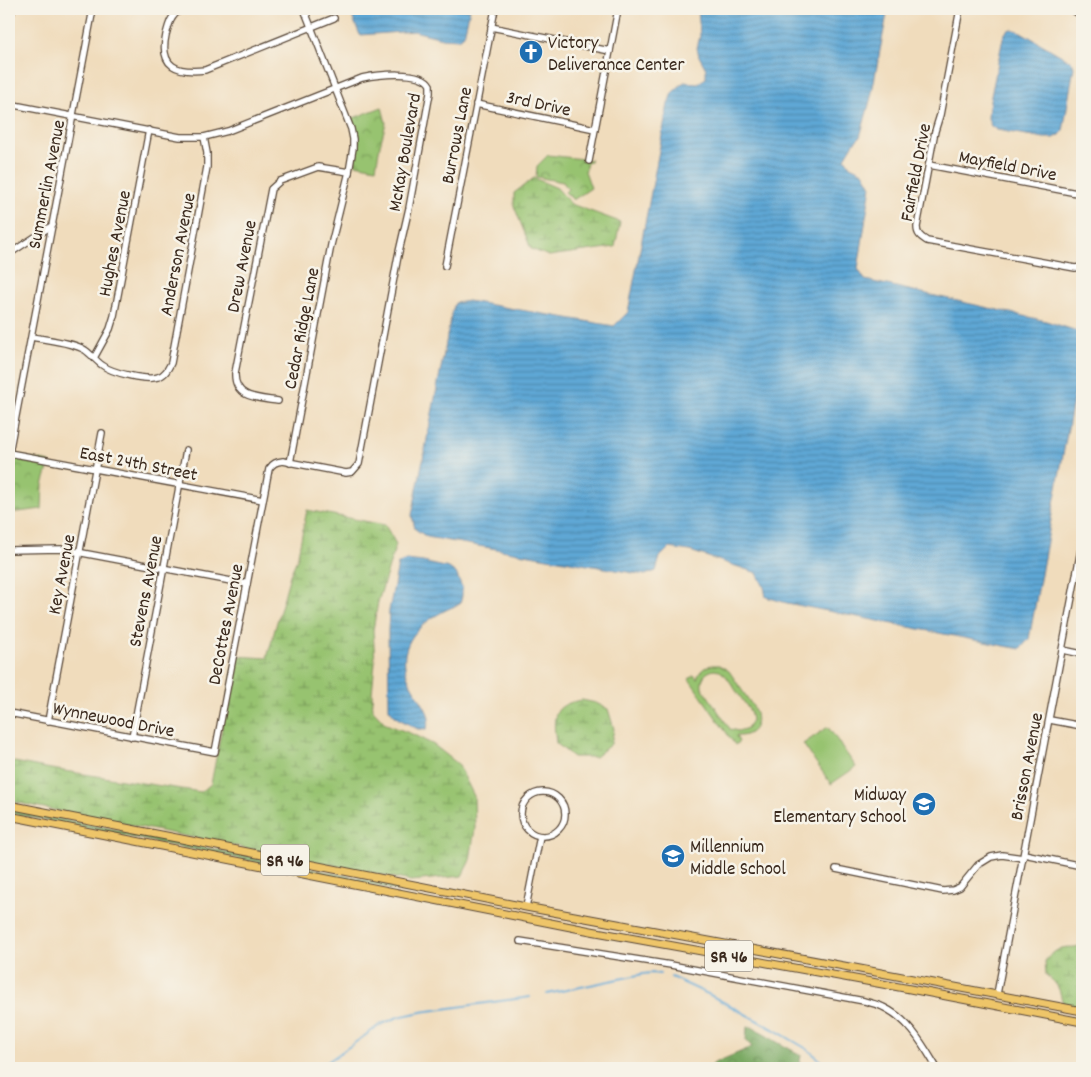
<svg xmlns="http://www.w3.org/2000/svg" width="1091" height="1077" font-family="Dekko,sans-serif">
<defs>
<pattern id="forest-crowns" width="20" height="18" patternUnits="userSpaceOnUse" patternTransform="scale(1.25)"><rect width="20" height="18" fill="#79a962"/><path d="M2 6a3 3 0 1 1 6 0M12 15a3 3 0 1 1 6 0" fill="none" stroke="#648a50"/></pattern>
<pattern id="wetland-marsh" width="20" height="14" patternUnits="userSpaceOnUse" patternTransform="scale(1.25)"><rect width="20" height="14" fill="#97c370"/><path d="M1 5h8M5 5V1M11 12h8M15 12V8" fill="none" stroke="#7c9f5b"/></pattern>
<pattern id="park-crowns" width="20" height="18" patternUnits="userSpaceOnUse" patternTransform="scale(1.25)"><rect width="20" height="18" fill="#97c370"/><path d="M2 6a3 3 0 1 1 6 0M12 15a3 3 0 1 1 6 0" fill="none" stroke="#7c9f5b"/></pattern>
<pattern id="water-rules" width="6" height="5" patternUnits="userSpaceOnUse" patternTransform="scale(1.25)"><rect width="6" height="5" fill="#5ea7d5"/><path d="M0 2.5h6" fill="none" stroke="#4f88ac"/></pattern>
</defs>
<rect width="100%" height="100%" fill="#f7f3e8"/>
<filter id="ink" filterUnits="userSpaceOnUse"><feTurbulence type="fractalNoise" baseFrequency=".02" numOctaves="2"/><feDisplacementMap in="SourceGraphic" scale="10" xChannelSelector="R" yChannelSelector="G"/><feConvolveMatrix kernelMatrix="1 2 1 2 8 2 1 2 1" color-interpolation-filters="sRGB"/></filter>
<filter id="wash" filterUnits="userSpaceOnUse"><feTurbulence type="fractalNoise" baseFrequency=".0096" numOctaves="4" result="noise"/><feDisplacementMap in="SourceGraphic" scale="20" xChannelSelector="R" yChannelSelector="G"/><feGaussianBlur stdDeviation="1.12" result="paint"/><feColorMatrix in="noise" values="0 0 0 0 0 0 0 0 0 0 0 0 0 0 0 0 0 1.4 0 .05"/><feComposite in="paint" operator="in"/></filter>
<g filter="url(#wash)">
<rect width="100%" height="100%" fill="#f0dcbc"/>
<g fill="#97c370" stroke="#697647" fill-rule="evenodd">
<path d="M 712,665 L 719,665 L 729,671 L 754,708 C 761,724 754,737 736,736 L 739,742 L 735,745 L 689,679 L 694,675 L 697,679 C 699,671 704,667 712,665 ZM 714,670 L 720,671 L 726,676 L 750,711 L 752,720 L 748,728 L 738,731 L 730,729 L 702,687 C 701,678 705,672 714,670 Z"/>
<polygon points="828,727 856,767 831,784 803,744"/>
</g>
<g fill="url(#forest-crowns)" stroke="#5a6a40">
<polygon points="9,808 405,887 409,893 9,813"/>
<polygon points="747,1027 752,1027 777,1042 801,1055 799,1067 801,1068 709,1068 714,1063 752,1047 746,1040"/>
</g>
<g fill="url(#wetland-marsh)" stroke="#697647">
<polygon points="534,178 557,188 571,204 620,222 615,247 549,256 531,249 514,206 514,193"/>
<polygon points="307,510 385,525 396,544 378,602 373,630 375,662 372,693 373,710 386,724 412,734 434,745 458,764 474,796 475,828 470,860 462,876 411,881 9,801 9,761 51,769 201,792 211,784 236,656 267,658 290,575 297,559"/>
<path d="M 582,700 L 596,703 L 608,709 L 614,729 L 611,744 L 595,757 L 573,757 L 556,743 C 553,717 551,705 582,700 Z"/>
<path d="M 1082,944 L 1082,1008 L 1063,1004 C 1059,988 1059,985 1046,975 L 1045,961 C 1050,955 1056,950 1062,948 C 1070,946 1076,949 1082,944 Z"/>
</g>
<g fill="url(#park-crowns)" stroke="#697647">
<polygon points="382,107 386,123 380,145 376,168 355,164 357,139 351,119"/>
<polygon points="548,155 591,160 587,163 585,171 591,188 573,200 565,192 568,189 563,182 536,177 537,166"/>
<polygon points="10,454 50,462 43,485 42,509 9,513 9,457"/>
</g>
<g fill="url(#water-rules)" stroke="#4c687a">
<polygon points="349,9 470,9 464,35 459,39 442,38 414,31 360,35"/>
<polygon points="698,9 888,9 871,97 860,137 854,143 845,158 850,166 863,172 871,186 858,269 865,280 1046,321 1074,330 1082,336 1082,352 1029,639 1020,649 787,603 766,597 764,587 757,573 690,551 669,548 660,557 656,571 645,575 427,537 415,529 412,515 452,312 455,303 468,301 614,326 628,312 668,104 672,93 684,82 698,83 706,78 706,69 699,56 697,48 700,36"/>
<path d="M 1012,29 L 1021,32 L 1072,62 L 1074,67 L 1063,131 L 1060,135 L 1054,138 L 1044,138 L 997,130 L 991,126 L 988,118 L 989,106 L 1003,38 C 1005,33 1006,30 1012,29 Z"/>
<path d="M 406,560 L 423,562 L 449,568 L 456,573 L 462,587 L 462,596 L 460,604 C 428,616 392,641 409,680 C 413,690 428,709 429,718 C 429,721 427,725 427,729 L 418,729 L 397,718 L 389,709 L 388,631 L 389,611 L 398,564 Z"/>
</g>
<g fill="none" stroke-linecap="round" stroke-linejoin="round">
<g stroke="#5ea7d5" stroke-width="2">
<polyline points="671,977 710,995 773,1029 807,1049 830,1068"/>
<polyline points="547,994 643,974 651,973 660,974"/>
<polyline points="319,1068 380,1025 398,1017 421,1012 530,997"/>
</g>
</g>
</g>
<g filter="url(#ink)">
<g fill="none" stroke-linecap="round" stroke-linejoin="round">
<g stroke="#564536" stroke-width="8">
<g id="minor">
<path d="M 181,9 C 171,16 169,23 166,35 C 159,67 177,73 205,70 L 334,18"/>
<path d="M 960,9 L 940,115 L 935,131 L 917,227 C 917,235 921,237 927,241 L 1075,268 L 1082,267"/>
<polyline points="1071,9 1082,16"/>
<polyline points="9,27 12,9"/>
<polyline points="491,27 610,51"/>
<path d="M 9,104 L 180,137 L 204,137 L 228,131 L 362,78 C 376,75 422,69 430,85 C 430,87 430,90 430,93 L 409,208 L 398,256 L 359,464 L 352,472 L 346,473 L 283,461 C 276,462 273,463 269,469 L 215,752 L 9,713"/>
<polyline points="476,104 595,129"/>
<polyline points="589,161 618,9"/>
<polyline points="929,165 1082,194"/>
<polyline points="9,254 53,225"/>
<polyline points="445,266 495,9"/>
<path d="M 32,337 C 46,340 72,342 85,350 C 91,354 96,361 102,365 C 112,373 147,381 158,377 C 165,375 168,369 171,363 L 207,167 L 207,153 L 204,137"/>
<polyline points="94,358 110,329 114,316 149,130"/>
<path d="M 278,401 C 259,398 234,399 235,373 L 271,189 L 280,181 L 318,167 L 349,172"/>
<polyline points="9,453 93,9"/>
<polyline points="9,453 263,500"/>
<polyline points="290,463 331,245 349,172 353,148 353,139 351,129 304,9"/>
<polyline points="9,550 61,549 247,584"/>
<polyline points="1063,650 1082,654"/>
<polyline points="1050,720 1082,726"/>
<polyline points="48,721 102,433"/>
<polyline points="132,737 186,450"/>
<circle cx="543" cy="814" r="22"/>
<polyline points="1024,854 1082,866"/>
<polyline points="836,869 943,891 953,890 960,887 978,865 991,857 1002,855 1023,858"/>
<polyline points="526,907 540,836"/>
<path d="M 520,941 L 671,965 L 864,1001 C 870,1003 877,1004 883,1007 C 909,1019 923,1045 937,1068"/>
<polyline points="997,994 1082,544"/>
</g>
</g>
<g stroke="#564536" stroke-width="9">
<g id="major">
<path d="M 9,805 C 181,839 353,874 526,907 C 711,942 897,975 1082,1011"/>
<polyline points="9,816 591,931 910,989 1082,1022"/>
</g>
</g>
<use href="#minor" stroke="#fff" stroke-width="5.5"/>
<use href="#major" stroke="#eec569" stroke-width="7"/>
</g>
</g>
<defs>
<g id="church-disc" transform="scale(1.25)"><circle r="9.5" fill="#1f6fb2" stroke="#f7f3e8"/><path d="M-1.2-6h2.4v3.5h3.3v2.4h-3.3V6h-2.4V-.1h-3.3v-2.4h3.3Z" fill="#fff"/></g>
<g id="school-disc" transform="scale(1.25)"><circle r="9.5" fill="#1f6fb2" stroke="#f7f3e8"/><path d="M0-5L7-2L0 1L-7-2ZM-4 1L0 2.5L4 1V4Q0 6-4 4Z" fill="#fff"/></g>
</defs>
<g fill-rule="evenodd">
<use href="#church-disc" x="531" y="52"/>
<use href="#school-disc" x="924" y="804"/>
<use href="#school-disc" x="673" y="856"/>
</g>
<g text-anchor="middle" stroke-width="5" stroke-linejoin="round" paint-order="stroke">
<g fill="#f7f3e8" stroke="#73665b" stroke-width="1">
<rect x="261" y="844.5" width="48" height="31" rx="4"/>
<rect x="705" y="940.5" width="48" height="31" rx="4"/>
</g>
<g font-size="18" font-weight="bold" fill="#3b2a1e">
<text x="285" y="866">SR 46</text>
<text x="729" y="962">SR 46</text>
</g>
<g font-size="19" fill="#3b2a1e" stroke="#f7f3e8" text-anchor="start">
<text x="548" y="48">Victory<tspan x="548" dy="22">Deliverance Center</tspan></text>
<text x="906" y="800" text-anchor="end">Midway<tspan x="906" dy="22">Elementary School</tspan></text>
<text x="690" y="852">Millennium<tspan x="690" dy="22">Middle School</tspan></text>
</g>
<g font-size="19" fill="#3b2a1e" stroke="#f7f3e8">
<text transform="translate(539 102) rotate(12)" y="7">3rd Drive</text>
<text transform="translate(455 135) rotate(-79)" y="7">Burrows Lane</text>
<text transform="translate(403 152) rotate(-80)" y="7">McKay Boulevard</text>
<text transform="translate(1008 164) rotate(11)" y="7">Mayfield Drive</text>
<text transform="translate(914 172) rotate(-79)" y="7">Fairfield Drive</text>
<text transform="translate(45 184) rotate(-79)" y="7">Summerlin Avenue</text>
<text transform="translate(113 243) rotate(-79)" y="7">Hughes Avenue</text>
<text transform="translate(176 254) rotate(-79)" y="7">Anderson Avenue</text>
<text transform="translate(240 266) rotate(-79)" y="7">Drew Avenue</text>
<text transform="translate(300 328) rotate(-79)" y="7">Cedar Ridge Lane</text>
<text transform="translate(139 462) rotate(11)" y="7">East 24th Street</text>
<text transform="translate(60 574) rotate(-79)" y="7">Key Avenue</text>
<text transform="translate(144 591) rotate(-79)" y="7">Stevens Avenue</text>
<text transform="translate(224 624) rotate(-79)" y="7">DeCottes Avenue</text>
<text transform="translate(114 718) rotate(11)" y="7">Wynnewood Drive</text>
<text transform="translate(1025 766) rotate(-79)" y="7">Brisson Avenue</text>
</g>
</g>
<rect width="1091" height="1077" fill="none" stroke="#f7f3e8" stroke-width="30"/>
</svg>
